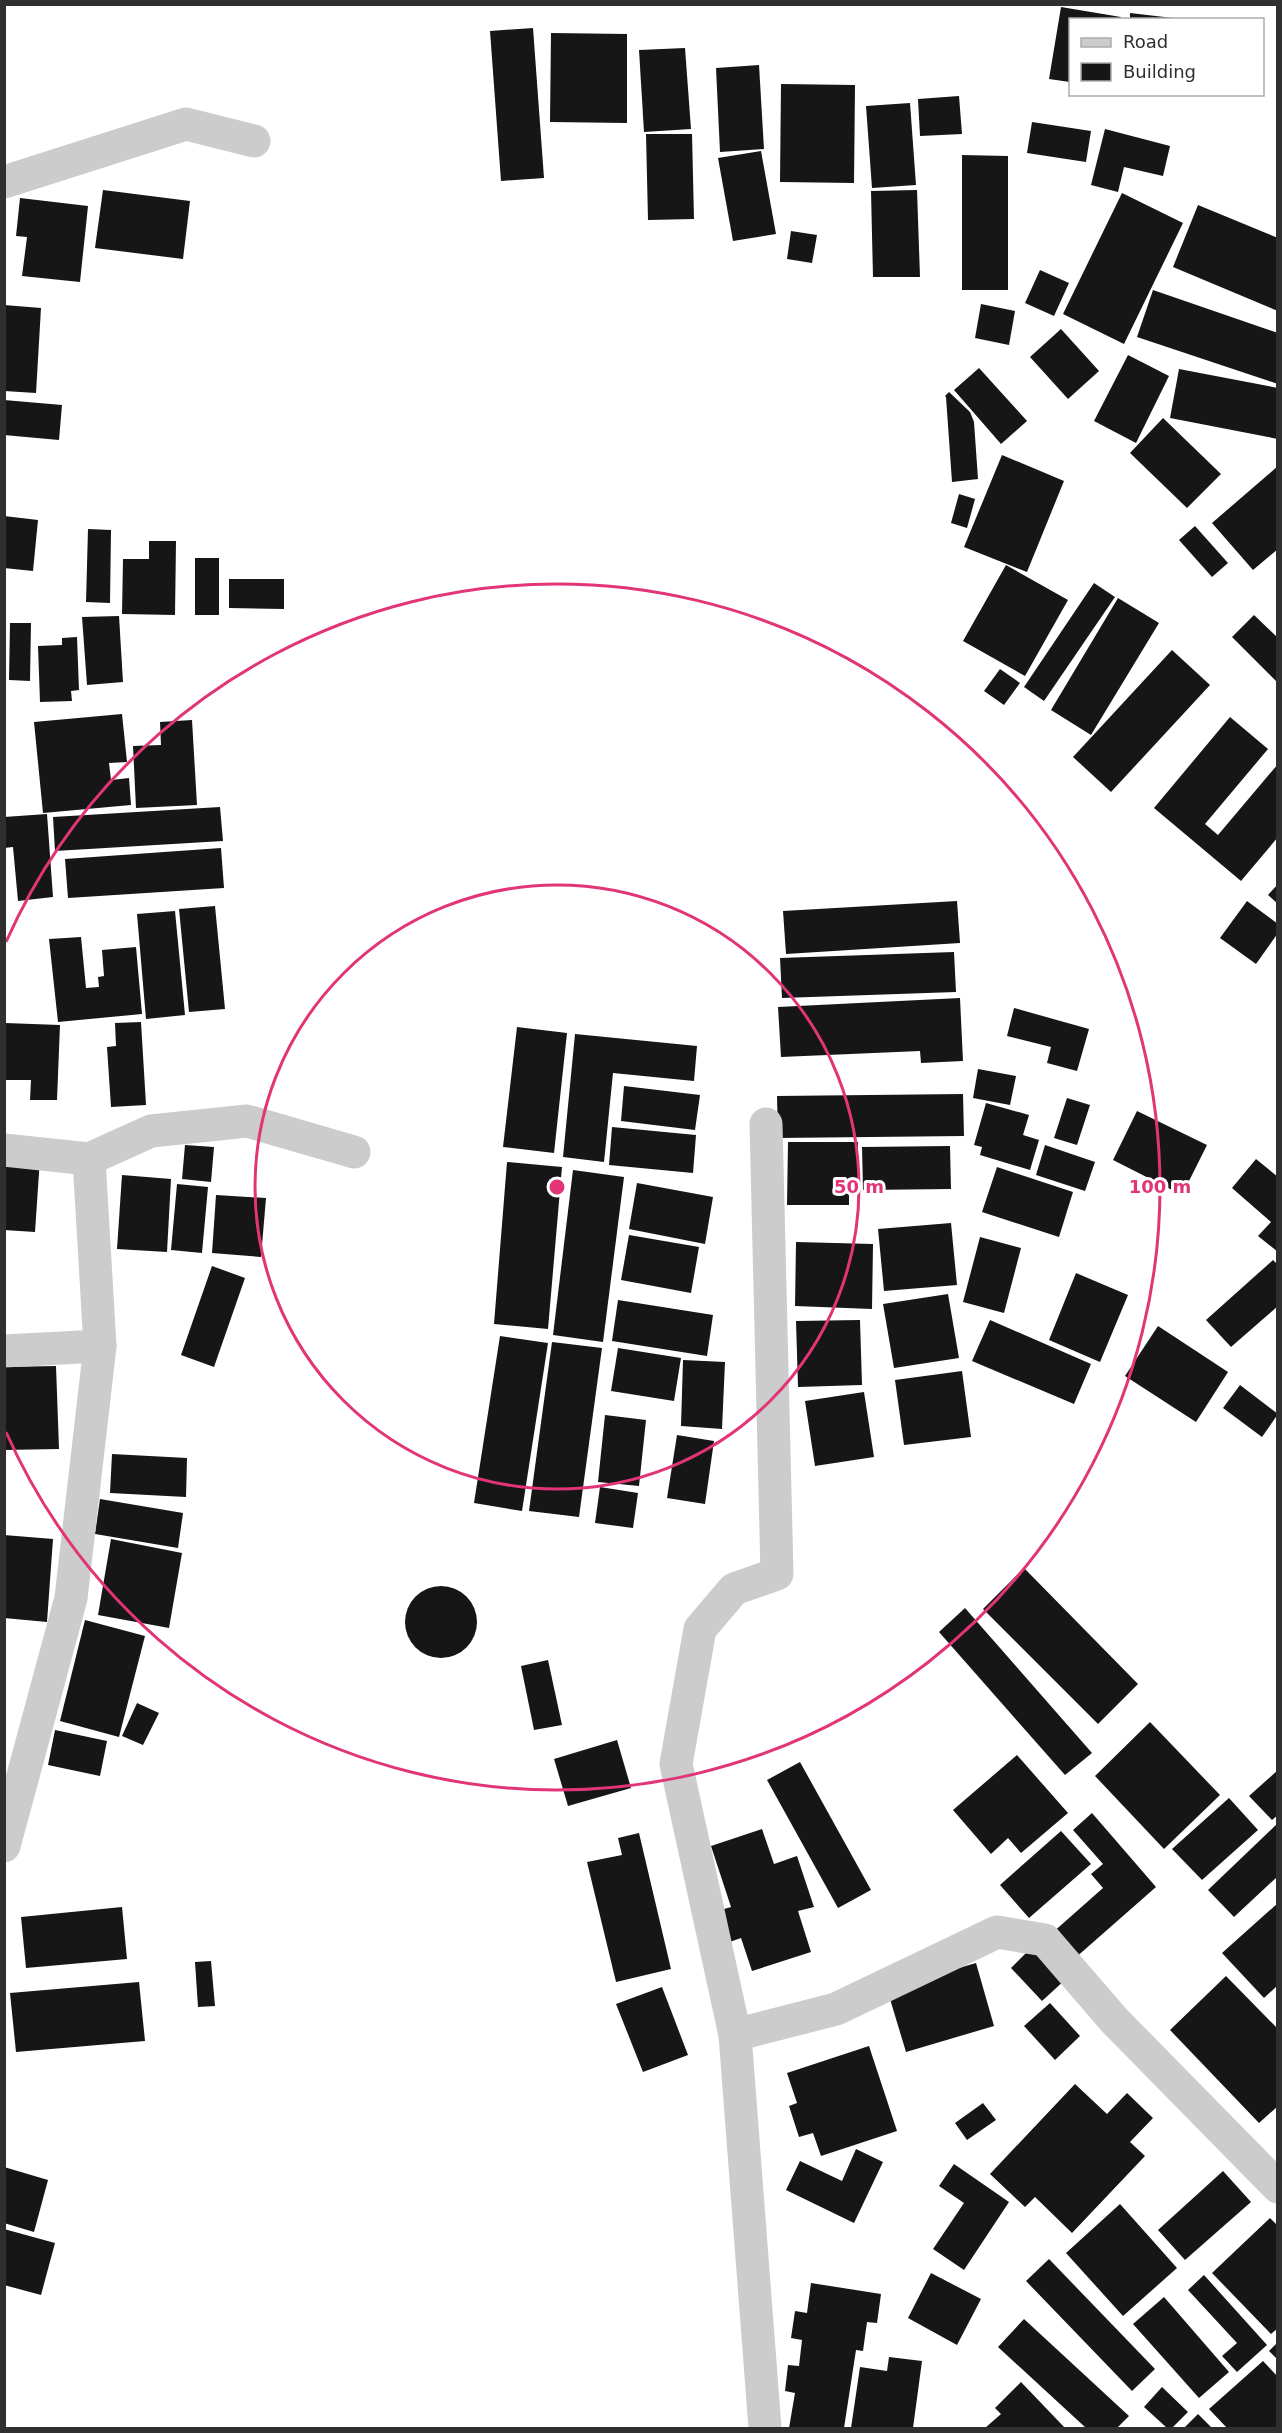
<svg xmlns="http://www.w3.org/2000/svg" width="1282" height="2433" font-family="'DejaVu Sans',sans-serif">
<rect width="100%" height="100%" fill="#fff"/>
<g fill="#161616">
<polygon points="1061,7 1121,17 1120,20 1070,20 1070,82 1049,79"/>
<polygon points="1130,13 1173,18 1173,20 1130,20"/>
<polygon points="533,28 544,178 501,181 490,31"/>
<polygon points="551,33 627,34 627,123 550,122"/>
<polygon points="685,48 691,129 644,132 639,50"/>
<polygon points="759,65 764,149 720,152 716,68"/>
<polygon points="781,84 855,85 854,183 780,182"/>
<polygon points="959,96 962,134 920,136 918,99"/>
<polygon points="910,103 916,185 872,188 866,106"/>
<polygon points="1032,122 1091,131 1086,162 1027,153"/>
<polygon points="1105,129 1170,146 1163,176 1124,167 1118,192 1091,185"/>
<polygon points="646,134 692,134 694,219 648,220"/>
<polygon points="761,151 776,234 733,241 718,158"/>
<polygon points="962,155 1008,156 1008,290 962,290"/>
<polygon points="103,190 190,201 183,259 95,248"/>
<polygon points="917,190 920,277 873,277 871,191"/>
<polygon points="1122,193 1183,223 1124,344 1063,314"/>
<polygon points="20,198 88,206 80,282 22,276 27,237 16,236"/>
<polygon points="1198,205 1278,238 1278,311 1173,267"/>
<polygon points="791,231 817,235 812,263 787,259"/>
<polygon points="1040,270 1069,283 1054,316 1025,303"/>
<polygon points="1153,290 1278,333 1278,384 1137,337"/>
<polygon points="981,304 1015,311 1009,345 975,338"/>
<polygon points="4,305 41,308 36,393 4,391"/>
<polygon points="1061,329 1099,371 1068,399 1030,357"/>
<polygon points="1128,355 1169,376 1136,443 1094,421"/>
<polygon points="979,368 1027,421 1001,444 954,390"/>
<polygon points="1179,369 1278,388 1278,439 1170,418"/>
<polygon points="949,392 970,412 974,422 978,479 952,482 946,397 945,396"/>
<polygon points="4,400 62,405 59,440 4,435"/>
<polygon points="1163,418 1221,474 1187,508 1130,453"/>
<polygon points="1002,455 1064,481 1027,572 964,547"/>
<polygon points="1278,466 1278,549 1253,570 1212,523"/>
<polygon points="959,494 975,499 967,528 951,523"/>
<polygon points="4,516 38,520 33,571 4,568"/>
<polygon points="1195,526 1228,563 1212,577 1179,540"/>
<polygon points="88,529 111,530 110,603 86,602"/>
<polygon points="149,541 176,541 175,615 122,614 123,559 149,559"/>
<rect x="195" y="558" width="24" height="57"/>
<polygon points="1006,565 1068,600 1025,676 963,641"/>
<polygon points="229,579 284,579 284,609 229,608"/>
<polygon points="1094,583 1115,597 1044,701 1024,687"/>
<polygon points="1118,598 1159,623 1091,735 1051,710"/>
<polygon points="1254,615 1278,638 1278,683 1232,637"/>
<polygon points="119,616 123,682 87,685 82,617"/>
<polygon points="10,623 31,623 30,681 9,680"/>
<polygon points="77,637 79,690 71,691 72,701 40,702 38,646 62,645 62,638"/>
<polygon points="1172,650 1210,685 1111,792 1073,757"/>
<polygon points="1000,669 1020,683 1004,705 984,691"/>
<polygon points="122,714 127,762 109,763 111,780 129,778 131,805 43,813 34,722"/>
<polygon points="1230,717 1268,749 1205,824 1218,835 1278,764 1278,837 1241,881 1154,808"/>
<polygon points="192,720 197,805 136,808 133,746 161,745 160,722"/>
<polygon points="220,807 223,841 55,851 53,817"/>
<polygon points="47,814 53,897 18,901 13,847 4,848 4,817"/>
<polygon points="221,848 224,888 68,898 65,859"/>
<polygon points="1278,884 1278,904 1268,895"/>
<polygon points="957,901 960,943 786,954 783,911"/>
<polygon points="1247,901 1278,924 1278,933 1256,964 1220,938"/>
<polygon points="215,906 225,1009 189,1012 179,909"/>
<polygon points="175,911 185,1015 146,1019 137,914"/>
<polygon points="81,937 86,988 99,987 98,977 104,976 102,950 136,947 142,1014 58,1022 49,939"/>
<polygon points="954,952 956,992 782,998 780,958"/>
<polygon points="960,998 963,1061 921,1063 920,1051 781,1057 778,1007"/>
<polygon points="1014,1008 1089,1029 1077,1071 1047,1063 1051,1047 1007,1036"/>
<polygon points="141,1022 146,1105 111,1107 107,1047 116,1046 115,1023"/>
<polygon points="5,1023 60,1025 57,1100 30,1100 31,1080 4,1080"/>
<polygon points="517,1027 567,1033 554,1153 503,1147"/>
<polygon points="575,1034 697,1046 694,1081 613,1073 604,1162 563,1157"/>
<polygon points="978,1069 1016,1076 1010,1105 973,1098"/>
<polygon points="624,1086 700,1095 695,1130 621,1121"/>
<polygon points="963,1094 964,1136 778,1138 777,1096"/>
<polygon points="1067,1098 1090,1105 1077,1145 1054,1138"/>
<polygon points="986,1103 1029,1115 1023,1135 1039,1140 1030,1170 980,1155 982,1147 974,1145"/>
<polygon points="1137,1111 1207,1145 1182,1195 1113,1160"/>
<polygon points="612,1127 696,1135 693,1173 609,1165"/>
<polygon points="788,1142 858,1142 858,1186 849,1186 849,1205 787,1205"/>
<polygon points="185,1145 214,1147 211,1182 182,1179"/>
<polygon points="1045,1145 1095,1162 1085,1191 1036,1175"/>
<polygon points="950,1146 951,1189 863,1190 862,1147"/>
<polygon points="4,1155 40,1158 35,1232 4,1230"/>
<polygon points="1256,1159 1278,1177 1278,1252 1258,1236 1271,1222 1232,1188"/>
<polygon points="507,1162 562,1167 548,1329 494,1324"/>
<polygon points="997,1167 1073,1192 1059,1237 982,1212"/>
<polygon points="573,1170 624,1177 603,1342 553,1335"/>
<polygon points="122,1175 171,1179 167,1252 117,1249"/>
<polygon points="637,1183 713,1197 705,1244 629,1229"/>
<polygon points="177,1184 208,1187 202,1253 171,1250"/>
<polygon points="216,1195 266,1198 261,1257 212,1253"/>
<polygon points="951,1223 957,1285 884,1291 878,1229"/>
<polygon points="629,1235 699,1247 691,1293 621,1280"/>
<polygon points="980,1237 1021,1248 1004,1313 963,1302"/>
<polygon points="796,1242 873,1244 872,1309 795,1306"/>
<polygon points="1273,1260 1278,1265 1278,1306 1231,1347 1206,1320"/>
<polygon points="212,1266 245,1278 214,1367 181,1355"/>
<polygon points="1076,1273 1128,1295 1100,1362 1049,1340"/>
<polygon points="948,1294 959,1358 894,1368 883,1304"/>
<polygon points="618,1300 713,1315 707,1356 612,1341"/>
<polygon points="860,1320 862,1385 798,1387 796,1321"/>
<polygon points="990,1320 1091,1364 1074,1404 972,1361"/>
<polygon points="1158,1326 1228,1372 1196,1422 1125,1376"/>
<polygon points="500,1336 548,1343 522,1511 474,1503"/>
<polygon points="552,1342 602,1348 579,1517 529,1511"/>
<polygon points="618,1348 681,1358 674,1401 611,1391"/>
<polygon points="683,1360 725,1362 722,1429 681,1426"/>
<polygon points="56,1366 59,1449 4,1450 4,1367"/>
<polygon points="962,1371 971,1437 904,1445 895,1380"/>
<polygon points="1240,1385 1278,1414 1262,1437 1223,1408"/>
<polygon points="864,1392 874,1457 815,1466 805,1401"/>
<polygon points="605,1415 646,1420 639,1486 598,1482"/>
<polygon points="677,1435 714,1441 705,1504 667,1498"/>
<polygon points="112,1454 187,1458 186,1497 110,1493"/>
<polygon points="600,1487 638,1493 633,1528 595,1523"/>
<polygon points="100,1499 183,1513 178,1548 95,1534"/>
<polygon points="4,1535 53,1539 47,1622 4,1618"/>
<polygon points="111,1539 182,1553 169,1628 98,1615"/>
<polygon points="1024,1568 1138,1684 1098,1724 983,1609"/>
<circle cx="441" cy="1622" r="36"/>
<polygon points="965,1608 1092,1753 1065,1775 939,1632"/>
<polygon points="85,1620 145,1636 119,1737 60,1721"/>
<polygon points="548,1660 562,1725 534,1730 521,1666"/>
<polygon points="137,1703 159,1713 143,1745 122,1736"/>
<polygon points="1150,1722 1220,1795 1164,1849 1095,1776"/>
<polygon points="55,1730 107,1741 100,1776 48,1765"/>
<polygon points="617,1740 631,1788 568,1806 554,1759"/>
<polygon points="1017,1755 1068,1813 1021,1853 1008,1838 991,1854 953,1810"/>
<polygon points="800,1762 871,1890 838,1908 767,1780"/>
<polygon points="1278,1770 1278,1815 1272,1820 1249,1796"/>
<polygon points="1229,1798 1258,1830 1202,1880 1172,1849"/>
<polygon points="1092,1813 1156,1887 1074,1959 1051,1934 1103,1888 1091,1874 1103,1864 1073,1830"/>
<polygon points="1278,1823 1278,1876 1234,1917 1208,1890"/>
<polygon points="762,1829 774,1864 797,1856 814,1907 798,1911 811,1952 752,1971 741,1938 727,1943 717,1911 731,1907 711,1846"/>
<polygon points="1061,1831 1091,1864 1029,1918 1000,1885"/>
<polygon points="639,1833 671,1969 616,1982 587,1862 622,1855 618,1838"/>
<polygon points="1278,1903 1278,1985 1264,1998 1222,1953"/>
<polygon points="122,1907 127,1959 26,1968 21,1917"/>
<polygon points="1033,1946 1066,1979 1042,2001 1011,1968"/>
<polygon points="211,1961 215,2006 198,2007 195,1962"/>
<polygon points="976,1963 994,2026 906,2052 887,1989"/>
<polygon points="1226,1976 1278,2029 1278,2106 1259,2123 1170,2030"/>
<polygon points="139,1982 145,2041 16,2052 10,1993"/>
<polygon points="662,1987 688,2055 643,2072 616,2004"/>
<polygon points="1050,2003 1080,2036 1055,2060 1024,2026"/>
<polygon points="869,2046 897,2131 821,2156 813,2133 799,2137 789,2106 797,2103 787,2073"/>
<polygon points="1075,2084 1107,2114 1127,2093 1153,2118 1130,2142 1145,2156 1072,2233 1035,2197 1025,2207 990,2174"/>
<polygon points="983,2103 996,2120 967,2140 955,2123"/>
<polygon points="856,2149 883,2162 854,2223 786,2190 800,2161 842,2181"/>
<polygon points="954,2164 1009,2202 964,2270 933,2249 964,2203 939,2186"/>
<polygon points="4,2167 48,2180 34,2232 4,2223"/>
<polygon points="1223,2171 1251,2202 1185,2260 1158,2230"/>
<polygon points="1120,2204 1177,2268 1123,2316 1066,2253"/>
<polygon points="1270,2218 1278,2226 1278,2328 1271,2334 1212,2273"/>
<polygon points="4,2229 55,2243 41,2295 4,2285"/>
<polygon points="1049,2259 1155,2369 1132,2391 1026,2281"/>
<polygon points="931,2273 981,2299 957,2345 908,2318"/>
<polygon points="1204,2275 1267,2345 1237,2372 1222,2356 1237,2343 1188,2290"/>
<polygon points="811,2283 881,2294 877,2323 867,2322 863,2351 856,2350 844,2428 789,2428 795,2393 785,2391 788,2365 799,2366 802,2340 791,2338 795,2311 807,2313"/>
<polygon points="1164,2297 1229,2372 1199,2398 1133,2324"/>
<polygon points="1024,2319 1129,2416 1117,2428 1086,2428 998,2347"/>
<polygon points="1278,2342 1278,2360 1269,2351"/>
<polygon points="889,2357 922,2361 913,2428 851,2428 860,2367 887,2371"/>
<polygon points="1263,2361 1278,2377 1278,2428 1227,2428 1209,2409"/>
<polygon points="1021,2382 1065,2428 985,2428 1001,2414 995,2408"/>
<polygon points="1162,2387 1188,2412 1172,2428 1167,2428 1144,2407"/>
<polygon points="1198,2414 1212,2428 1184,2428"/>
</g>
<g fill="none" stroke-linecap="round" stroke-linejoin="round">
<g stroke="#ccc" stroke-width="33">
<polyline points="4,182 186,124 254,141"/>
<polyline points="4,1150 89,1159 151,1131 247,1121 354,1152"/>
<polyline points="4,1351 100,1346"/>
<polyline points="4,1846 71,1598 100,1346 89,1159"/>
<polyline points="735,2035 676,1764 700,1629 734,1589 777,1574 766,1124"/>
<polyline points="765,2428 735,2035 836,2009 997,1932 1045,1940 1114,2020 1278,2187"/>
</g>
</g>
<g fill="none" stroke="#e13577" stroke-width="3">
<circle cx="557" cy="1187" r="302"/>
<path d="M6 942A603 603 0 1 1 6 1432"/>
</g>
<circle cx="557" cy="1187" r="9" fill="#e13577" stroke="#fff" stroke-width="3"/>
<g font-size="18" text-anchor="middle" font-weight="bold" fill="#e13577" stroke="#fff" stroke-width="6" stroke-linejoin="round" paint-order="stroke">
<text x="859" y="1193">50 m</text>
<text x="1160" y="1193">100 m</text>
</g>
<rect width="1282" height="2433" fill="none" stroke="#2f2f2f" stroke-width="12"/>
<rect x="1069" y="18" width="195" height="78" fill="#ffffff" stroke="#acacac" stroke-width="1.5"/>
<rect x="1081" y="38" width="30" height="9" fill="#cccccc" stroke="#acacac" stroke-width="1.5"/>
<text x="1123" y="48" font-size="18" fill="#2f2f2f">Road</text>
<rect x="1081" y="63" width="30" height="18" fill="#161616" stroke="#acacac" stroke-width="1.5"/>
<text x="1123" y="78" font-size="18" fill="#2f2f2f">Building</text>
</svg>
